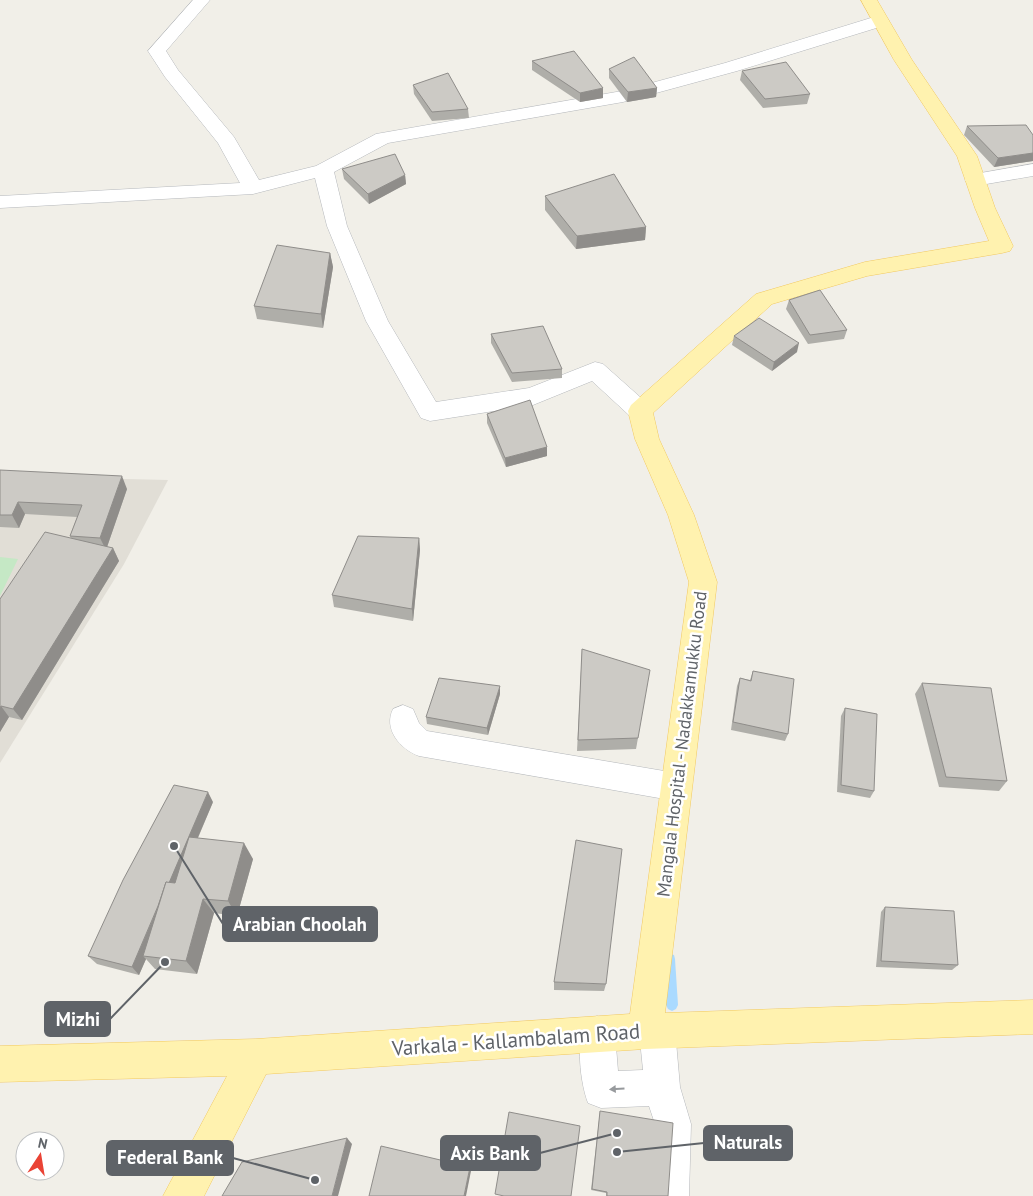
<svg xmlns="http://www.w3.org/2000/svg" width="1033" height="1196" font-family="'PT Sans',sans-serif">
<rect width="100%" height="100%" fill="#f1efe8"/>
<polygon fill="#e1ded6" points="0,476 168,480 124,564 0,763"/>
<polygon fill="#c5e8c5" points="0,557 18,559 0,596"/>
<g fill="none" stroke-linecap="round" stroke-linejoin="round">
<polygon fill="#aadaff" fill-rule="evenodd" points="670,954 674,955 675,959 678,1005 676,1009 672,1011 668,1009 666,1005 665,959 666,955"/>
<g stroke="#b5b8bc" stroke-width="1">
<g id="minor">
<polygon points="193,0 210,0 166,51 178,70 234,137 259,180 316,166 376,134 622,91 725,63 874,17 880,16 886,17 889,21 886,25 737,71 623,102 388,143 334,172 347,226 388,321 436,402 529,388 595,362 603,364 649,405 652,411 649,417 640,420 631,417 592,381 533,405 430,421 421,418 366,321 327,226 315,178 253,194 0,208 0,196 240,183 218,143 165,77 148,51"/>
<polygon points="1033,164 1033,176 975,186 968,184 965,180 968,176 975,174"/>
<path d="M 403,705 L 413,709 L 419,723 L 427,731 L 676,773 L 687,777 L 691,787 L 687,797 L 676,801 L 419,756 C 400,749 383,729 393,709 Z"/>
<path d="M 657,1012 L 669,1018 L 675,1030 L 680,1087 L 691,1124 L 689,1196 L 651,1196 L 655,1124 L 649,1106 L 601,1108 L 588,1103 C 580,1082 576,1042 585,1022 L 597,1016 L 609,1022 L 615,1034 L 618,1071 L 643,1070 L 639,1030 L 645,1018 Z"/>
</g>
</g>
<g stroke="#f2c960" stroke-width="1">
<polygon id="major" points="861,0 877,0 912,60 977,156 995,208 1013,246 1010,251 1002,253 867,276 772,304 653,413 659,439 694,515 717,582 665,1013 1033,1000 1033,1034 645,1049 266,1074 204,1196 163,1196 227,1076 0,1082 0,1046 256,1039 630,1014 689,582 668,515 635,439 628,411 631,405 756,294 865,262 989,241 975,208 957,156 894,60"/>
</g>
<use href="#minor" fill="#fff" fill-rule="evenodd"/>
<use href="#major" fill="#fff2af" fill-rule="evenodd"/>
</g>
<g fill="#afaea9">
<polygon points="532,61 603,98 580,102 532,70"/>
<polygon points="609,69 657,88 656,97 627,102 609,78"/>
<polygon points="742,71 810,94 807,104 763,108 740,80"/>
<polygon points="413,85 468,109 469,118 432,121 414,94"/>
<polygon points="967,126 1033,135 1033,161 994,167 964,135"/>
<polygon points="342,169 405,175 406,184 369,204 344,179"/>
<polygon points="545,196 646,227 645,240 576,249 545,210"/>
<polygon points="330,253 333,267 323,328 257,319 254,306"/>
<polygon points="789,300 847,330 844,339 808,344 786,309"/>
<polygon points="491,334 562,369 562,378 512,382 491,343"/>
<polygon points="734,336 797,352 772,371 732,345"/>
<polygon points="487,414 547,447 547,456 506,467 487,423"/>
<polygon points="0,470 127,489 107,547 113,548 119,561 22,720 9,717 0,732 0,599 71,539 70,536 77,517 25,514 19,528 0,527"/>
<polygon points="419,538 420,550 413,621 334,607 332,595"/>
<polygon points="582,649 638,738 636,749 577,751"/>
<polygon points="753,671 788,734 785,741 731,730 737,686 740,678 750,680"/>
<polygon points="922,683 1007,781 999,791 939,787 915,694"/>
<polygon points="500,694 488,735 427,724 426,717"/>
<polygon points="845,708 874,791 870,798 837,792 841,716"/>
<polygon points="213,802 198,838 253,859 237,916 214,913 197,974 155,969 146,959 139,975 97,964 88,956"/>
<polygon points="885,907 958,965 952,970 876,967 881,912"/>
<polygon points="554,982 606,984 604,991 554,990"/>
<polygon points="600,1111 668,1196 606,1196 606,1193 591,1190"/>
</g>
<g fill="#8f8d8a">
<polygon points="603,88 603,98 580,102 580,93"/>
<polygon points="657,88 656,97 627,102 628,92"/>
<polygon points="1033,153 1033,161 994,167 998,158"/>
<polygon points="405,175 406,184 369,204 368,194"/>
<polygon points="646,227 645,240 576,249 577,236"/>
<polygon points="330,253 333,267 323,328 321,314"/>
<polygon points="799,343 797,352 772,371 774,362"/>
<polygon points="547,447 547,456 506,467 505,458"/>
<polygon points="122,476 127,489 106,550 100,538"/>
<polygon points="18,502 25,514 19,528 12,515"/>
<polygon points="419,538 420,550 413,621 412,609"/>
<polygon points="113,548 119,561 22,720 13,709"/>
<polygon points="500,686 500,694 488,735 487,728"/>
<polygon points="1,706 9,717 0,732 0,708"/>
<polygon points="208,792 213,802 147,956 143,956 146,959 139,975 132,967"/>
<polygon points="244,843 253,859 237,916 228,901"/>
<polygon points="203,899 214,913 197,974 186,961"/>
<polygon points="347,1138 352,1144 338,1196 332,1196"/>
<polygon points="470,1167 471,1171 466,1196 464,1196"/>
</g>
<g fill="#cccac5" stroke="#8f8d8a">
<polygon points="574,51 603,88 580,93 532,61"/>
<polygon points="634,57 657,88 628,92 609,69"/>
<polygon points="786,62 810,94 765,99 742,71"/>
<polygon points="448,73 468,109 432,112 413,85"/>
<polygon points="1026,125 1033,135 1033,153 998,158 967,126"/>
<polygon points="395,154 405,175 368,194 342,169"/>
<polygon points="614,174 646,227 577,236 545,196"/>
<polygon points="277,245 330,253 321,314 254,306"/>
<polygon points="820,290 847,330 810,335 789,300"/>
<polygon points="759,318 799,343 774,362 734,336"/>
<polygon points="543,326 562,369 512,373 491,334"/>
<polygon points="530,400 547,447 505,458 487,414"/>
<polygon points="0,470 122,476 100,538 70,536 82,505 18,502 12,515 0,515"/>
<polygon points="45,532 113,548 13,709 1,706 0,708 0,599"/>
<polygon points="358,536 419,538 412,609 332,595"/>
<polygon points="582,649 650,670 638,738 578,740"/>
<polygon points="753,671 794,679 788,734 733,722 740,678 751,681"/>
<polygon points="439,678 500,686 487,728 426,717"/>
<polygon points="922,683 991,688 1007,781 946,777"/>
<polygon points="845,708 877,714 874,791 841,785"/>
<polygon points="174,785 208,792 169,883 166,882 158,906 132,967 88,956 123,880"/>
<polygon points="189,837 244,843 228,901 203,899 186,961 143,956 166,882 175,883"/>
<polygon points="576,840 622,849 606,984 554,982"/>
<polygon points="885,907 954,911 958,965 881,961"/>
<polygon points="600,1111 673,1123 668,1196 607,1196 607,1192 592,1189"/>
<polygon points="509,1112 580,1126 571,1196 504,1196 495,1194"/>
<polygon points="347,1138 332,1196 222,1196 242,1162"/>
<polygon points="381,1146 470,1167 464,1196 369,1196"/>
</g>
<defs><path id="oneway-solid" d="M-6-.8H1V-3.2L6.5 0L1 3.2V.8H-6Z" transform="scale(1.25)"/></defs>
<use fill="#979a9d" href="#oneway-solid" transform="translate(617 1089) rotate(177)"/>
<g text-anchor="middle" stroke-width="5" stroke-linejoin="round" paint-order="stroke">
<g font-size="18" fill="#5f6368" stroke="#fff">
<text transform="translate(682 744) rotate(-83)" y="6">Mangala Hospital - Nadakkamukku Road</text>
</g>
<g font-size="21" fill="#5f6368" stroke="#fff">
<text transform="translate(516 1040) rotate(-4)" y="7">Varkala - Kallambalam Road</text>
</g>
</g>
<path fill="none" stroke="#5f6368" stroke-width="2" d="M174 846L223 924M165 962L110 1019M617 1152L704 1143M617 1133L540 1153M315 1180L233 1158"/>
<g fill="#5f6368" stroke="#fff" stroke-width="2">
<circle cx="174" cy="846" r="5"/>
<circle cx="165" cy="962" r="5"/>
<circle cx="617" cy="1152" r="5"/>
<circle cx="617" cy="1133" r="5"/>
<circle cx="315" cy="1180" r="5"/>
</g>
<g fill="#5f6368" stroke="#5f6368" stroke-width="2">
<rect x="223" y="907" width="154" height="34" rx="5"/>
<rect x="45" y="1002" width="65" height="34" rx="5"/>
<rect x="704" y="1126" width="88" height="34" rx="5"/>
<rect x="441" y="1136" width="99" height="34" rx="5"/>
<rect x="107" y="1141" width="126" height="34" rx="5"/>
</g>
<g font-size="19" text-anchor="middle" font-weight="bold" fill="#fff">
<text x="300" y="931">Arabian Choolah</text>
<text x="78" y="1026">Mizhi</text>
<text x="748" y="1149">Naturals</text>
<text x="490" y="1160">Axis Bank</text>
<text x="170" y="1164">Federal Bank</text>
</g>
<g transform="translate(40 1156) rotate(12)"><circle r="24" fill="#ffffff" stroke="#bfc1c3"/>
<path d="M0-4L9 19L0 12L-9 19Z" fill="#ea4335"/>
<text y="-8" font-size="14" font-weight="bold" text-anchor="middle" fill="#5f6368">N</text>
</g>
</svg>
